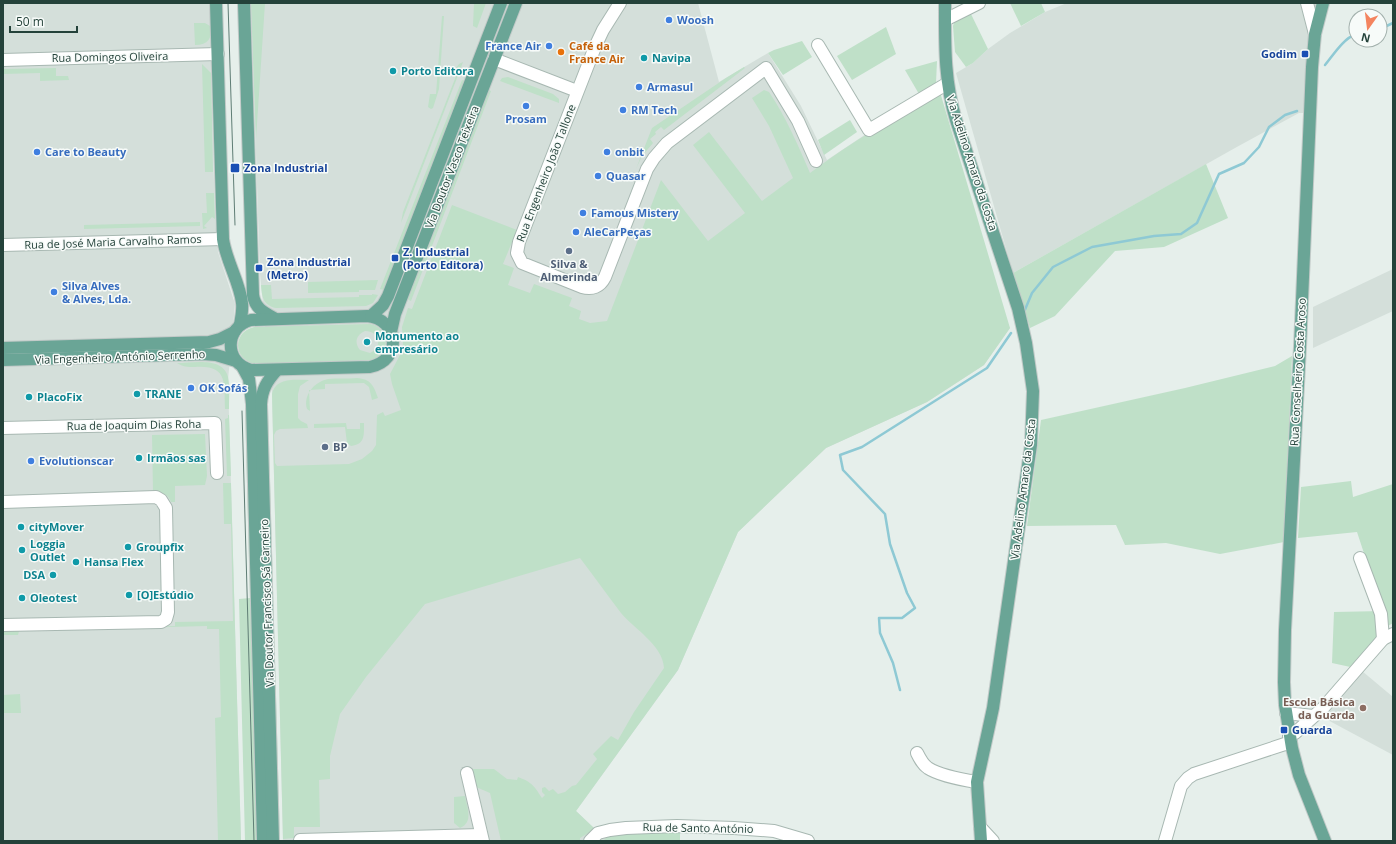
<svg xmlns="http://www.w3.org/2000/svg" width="1396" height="844" font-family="'Open Sans',sans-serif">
<rect width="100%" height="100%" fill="#e6efeb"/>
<g fill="#d4dfda">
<polygon points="3,3 211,3 211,73 215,219 218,252 235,304 228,380 241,841 3,841"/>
<polygon points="251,3 698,3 719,82 768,53 801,106 827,160 866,134 1010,328 984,365 927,402 826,448 738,532 678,670 576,811 595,829 664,841 283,841 272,394 260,274"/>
<polygon points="1067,3 1322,3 1309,113 1299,113 1235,148 1013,273 956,73 973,63 988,49 1010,33 1045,12"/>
<polygon points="1393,269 1393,311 1313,348 1313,307"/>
<polygon points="1362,671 1393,697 1393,755 1324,718"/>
</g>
<g fill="#bfe0c8" fill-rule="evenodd">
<polygon points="251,3 265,3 256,139"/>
<polygon points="474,3 486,3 477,28 473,26"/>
<polygon points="1010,3 1041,3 1045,12 1021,26"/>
<polygon points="970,12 988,49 973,63 966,67 955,52 953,26 955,20"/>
<polygon points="442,16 444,16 439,89 433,108 431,109 428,107 430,94 436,94"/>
<path d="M 194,23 L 205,23 L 210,26 C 213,38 208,45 195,45 Z"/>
<polygon points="886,27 896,54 852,80 837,56"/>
<polygon points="802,41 812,57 783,75 768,53 774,50"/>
<polygon points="937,61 936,83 919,94 905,70"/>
<polygon points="463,62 457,78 401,223 403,212 458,71 455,69 459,64"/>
<polygon points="202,64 211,73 213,172 205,172"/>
<polygon points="744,67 745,68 664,130 661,127 655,132 656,134 650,139 653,143 642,156 636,169 652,128 726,78"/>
<polygon points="56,68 56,76 68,76 69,80 40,81 40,73 3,74 3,69"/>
<polygon points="508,77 553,94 559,99 559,103 500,81 502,78"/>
<polygon points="462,80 466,81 384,290 380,289"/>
<polygon points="475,85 478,86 397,296 394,295"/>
<polygon points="488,90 491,91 411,301 407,299"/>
<path d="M 764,90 L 769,92 C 786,117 798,145 810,173 C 851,142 895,117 940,92 L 1010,328 L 984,365 L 927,402 L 826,448 L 738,532 L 678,670 L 576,811 L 595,829 L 580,838 L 580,841 L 501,841 L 490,793 L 476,787 L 472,769 L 494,769 L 507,779 L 517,780 L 518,777 C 532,782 535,787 542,798 L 545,795 L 542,792 L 542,788 L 545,787 L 549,791 L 553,789 L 558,794 L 565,792 L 572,786 L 576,785 L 597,759 L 593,754 L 611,736 L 618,740 L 634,712 L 664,668 C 663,645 634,629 621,613 C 607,595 594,576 580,558 L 425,604 L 366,677 L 340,714 L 330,756 L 330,779 L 319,780 L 320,827 L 294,827 L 294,838 L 283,839 L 272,394 C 276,377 295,380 309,380 L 300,386 L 298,394 L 298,418 L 301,421 L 307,424 L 308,428 L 280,429 L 276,431 L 274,435 L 275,463 L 277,466 L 349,464 L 362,459 L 372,451 L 376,445 L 377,415 L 383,412 L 385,416 L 401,410 L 392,384 L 390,374 L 401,353 L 403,345 L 402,327 L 408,308 L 412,309 L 452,205 L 517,230 L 503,264 L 514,268 L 508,285 L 530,293 L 534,284 L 572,298 L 569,306 L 581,311 L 579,319 L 590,323 L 607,321 L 661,180 L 708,241 L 745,213 L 693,145 L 709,132 L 762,201 L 793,178 L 769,126 L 752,98 Z"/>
<polygon points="850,120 857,132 824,155 818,140"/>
<polygon points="1206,164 1228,218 1164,247 1115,251 1055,316 1030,328 1013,273"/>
<polygon points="206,193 214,193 215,219 212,217 204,226 207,228 203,229 202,213 207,213"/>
<polygon points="200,222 200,226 84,229 84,225"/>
<polygon points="378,280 375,290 359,290 359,292 308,293 308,282"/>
<path d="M 261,285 L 271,285 L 272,299 L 359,297 L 359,295 L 372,295 L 372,294 L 378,295 L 373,303 L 366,306 L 276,308 C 263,305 262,297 261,285 Z"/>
<path d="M 370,324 C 391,328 391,355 370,360 L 255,364 C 233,360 232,332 254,327 ZM 365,331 C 380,331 383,347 370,353 L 360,350 C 354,343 356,335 365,331 Z"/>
<polygon points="1292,356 1284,542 1220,554 1166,543 1125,545 1116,525 1027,526 1041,420 1185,388 1275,366"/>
<path d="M 177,363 C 192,363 223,356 228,377 C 230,386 229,399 229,409 L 225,409 C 224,382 228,365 195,367 C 187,367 183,367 177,363 Z"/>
<path d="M 357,378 C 371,379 374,386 378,398 L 372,400 L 369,387 L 364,383 L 325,384 L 325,389 L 309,390 L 310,411 L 307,409 C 303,395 314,382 328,379 C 337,378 348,379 357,378 Z"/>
<polygon points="245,408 247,408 259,841 245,841 239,599 250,598"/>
<polygon points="266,409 268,409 280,841 278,841"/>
<polygon points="228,415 229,415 231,476 227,476 225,419 228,418"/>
<path d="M 346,423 L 347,429 L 360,429 L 360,423 L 364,423 C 364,436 365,444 351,446 L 347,443 L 345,427 L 314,428 L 314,424 Z"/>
<path d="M 205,434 L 207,476 L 205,485 L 175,486 L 175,502 L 171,502 C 168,494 162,492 153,492 L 152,435 Z"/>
<polygon points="1351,481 1353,497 1393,484 1393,623 1388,626 1355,668 1332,663 1334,612 1383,611 1357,532 1298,538 1301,487"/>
<polygon points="223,483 231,483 241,841 218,841 215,718 221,717 219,629 207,629 207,626 19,631 18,635 3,635 3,631 175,626 175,622 233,621 231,524 224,524"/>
<polygon points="20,694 21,713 3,713 3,695"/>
<path d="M 465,796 C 467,808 474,822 460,828 L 454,823 L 454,797 Z"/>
<polygon points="680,831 680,841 603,841 611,833"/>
</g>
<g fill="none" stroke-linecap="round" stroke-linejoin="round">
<g stroke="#8ec9d4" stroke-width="2.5">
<polyline points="1380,29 1393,23"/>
<path d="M 1325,65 C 1334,54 1343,39 1356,34"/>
<polyline points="1024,312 1032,293 1053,267 1092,247 1154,236 1181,234 1197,223 1219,174 1244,163 1259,147 1269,127 1285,115 1297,111"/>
<polyline points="900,690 893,663 880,633 879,618 902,618 915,608 907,593 890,544 885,514 843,470 840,455 862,447 987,368 1011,333"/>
</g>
<g stroke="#a8b8b2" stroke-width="14">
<g id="minor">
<path d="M 620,3 L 603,30 L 595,47 L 519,242 L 517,253 L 522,263 L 582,287 C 592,290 600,287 605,277 L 647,169 L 654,158 L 667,143 L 766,68 L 798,121 L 816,161"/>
<polyline points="1307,3 1315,34"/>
<polyline points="945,20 979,3"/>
<polyline points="818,45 869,130 948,83"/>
<polyline points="494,59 577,91"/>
<polyline points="3,60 218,54"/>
<polyline points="3,245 223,239"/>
<polyline points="3,428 215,423 217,473"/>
<polyline points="3,502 156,497 161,500 166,508 168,612 166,619 161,622 3,625"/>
<polyline points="1360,558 1381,614 1383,639"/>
<polyline points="1286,713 1313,716"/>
<polyline points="1289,736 1295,733 1323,708 1383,639 1393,634"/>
<path d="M 917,753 C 920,759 923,765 928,768 C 939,775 964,780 977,782"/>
<polyline points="467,773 483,841"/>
<polyline points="980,827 993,841"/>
<polyline points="300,840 481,835"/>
<polyline points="590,841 598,833 610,830 626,828 677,826 734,828 774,831 808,841"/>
<polyline points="1165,841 1181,786 1188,778 1194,774 1291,742"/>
</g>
</g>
<g stroke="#c2cac8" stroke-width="14">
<g id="major">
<path d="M 216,3 L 223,239 C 226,261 240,283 242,303 C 243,310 241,318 240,325"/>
<path d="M 244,3 L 253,295 C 255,308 263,312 274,318"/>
<path d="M 945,3 C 945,43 944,81 956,120 L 1018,308 L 1026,343 L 1033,391 L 1031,445 L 1016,547 L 993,708 L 977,782 L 981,841"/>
<polyline points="1323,3 1315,34 1312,67 1300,347 1285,630 1284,682 1285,705 1292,748 1299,775 1325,841"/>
<path d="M 367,316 C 399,319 403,360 370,367 L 251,370 C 224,363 224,327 251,320 Z"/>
<polyline points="371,316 383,305 388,296 501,3"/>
<polyline points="391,332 395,314 516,3"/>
<polyline points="3,348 209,342 220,339 234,332"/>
<polyline points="3,360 203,354 216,355 236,361"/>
<polyline points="243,368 249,379 252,404 263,841"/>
<path d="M 273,841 L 261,404 C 262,389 267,381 277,370"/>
</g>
</g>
<use href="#minor" stroke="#fff" stroke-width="12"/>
<use href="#major" stroke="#6aa596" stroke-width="12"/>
<g stroke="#5f7d75" stroke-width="1">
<polyline points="228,3 235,225"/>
<polyline points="242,411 254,841"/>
</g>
</g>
<g fill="#3f7fe0" stroke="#f7fbf9" stroke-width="1.5">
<circle cx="669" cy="20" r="4"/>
<circle cx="549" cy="46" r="4"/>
<circle cx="639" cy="87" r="4"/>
<circle cx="526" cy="106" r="4"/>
<circle cx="623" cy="110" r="4"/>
<circle cx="37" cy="152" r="4"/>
<circle cx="607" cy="152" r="4"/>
<circle cx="598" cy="176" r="4"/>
<circle cx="583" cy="213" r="4"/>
<circle cx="576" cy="232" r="4"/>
<circle cx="54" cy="292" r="4"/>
<circle cx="191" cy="388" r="4"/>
<circle cx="31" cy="461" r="4"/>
</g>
<circle fill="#e8710a" stroke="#f7fbf9" stroke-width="1.5" cx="561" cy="52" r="4"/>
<g fill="#1a4fb4" stroke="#f7fbf9" stroke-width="1.5">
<rect x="1301" y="50" width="8" height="8" rx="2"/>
<rect x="230" y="163" width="10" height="10" rx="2"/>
<rect x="391" y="254" width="8" height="8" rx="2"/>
<rect x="255" y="264" width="8" height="8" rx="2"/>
<rect x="1280" y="726" width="8" height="8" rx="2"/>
</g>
<g fill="#0f9aa8" stroke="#f7fbf9" stroke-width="1.5">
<circle cx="644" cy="58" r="4"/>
<circle cx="393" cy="71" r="4"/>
<circle cx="367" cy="342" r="4"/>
<circle cx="137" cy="394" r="4"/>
<circle cx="29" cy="397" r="4"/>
<circle cx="139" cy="458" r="4"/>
<circle cx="21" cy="527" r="4"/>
<circle cx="128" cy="547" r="4"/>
<circle cx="22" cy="550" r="4"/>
<circle cx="76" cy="562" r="4"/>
<circle cx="53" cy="575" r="4"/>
<circle cx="129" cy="595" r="4"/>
<circle cx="22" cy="598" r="4"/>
</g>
<g fill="#5c6f8a" stroke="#f7fbf9" stroke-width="1.5">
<circle cx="569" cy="251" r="4"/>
<circle cx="325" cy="447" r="4"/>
</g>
<circle fill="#8d6e63" stroke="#f7fbf9" stroke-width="1.5" cx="1363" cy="708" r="4"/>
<g text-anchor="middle" stroke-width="3" stroke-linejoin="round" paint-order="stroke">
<g font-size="11" font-weight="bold" fill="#366cbe" stroke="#f7fbf9" text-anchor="start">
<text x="677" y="24">Woosh</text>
<text x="541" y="50" text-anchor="end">France Air</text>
<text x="647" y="91">Armasul</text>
<text x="631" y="114">RM Tech</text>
<text x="526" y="123" text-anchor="middle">Prosam</text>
<text x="45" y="156">Care to Beauty</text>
<text x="615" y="156">onbit</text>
<text x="606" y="180">Quasar</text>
<text x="591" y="217">Famous Mistery</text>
<text x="584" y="236">AleCarPeças</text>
<text x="62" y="290">Silva Alves<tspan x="62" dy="13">&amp; Alves, Lda.</tspan></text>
<text x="199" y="392">OK Sofás</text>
<text x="39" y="465">Evolutionscar</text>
</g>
<g font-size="11" font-weight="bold" fill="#c56008" stroke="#f7fbf9" text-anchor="start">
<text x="569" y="50">Café da<tspan x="569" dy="13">France Air</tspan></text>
</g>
<g font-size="11" font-weight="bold" fill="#164399" stroke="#f7fbf9" text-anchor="start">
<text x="1297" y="58" text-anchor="end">Godim</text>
<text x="244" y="172">Zona Industrial</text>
<text x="403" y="256">Z. Industrial<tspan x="403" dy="13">(Porto Editora)</tspan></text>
<text x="267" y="266">Zona Industrial<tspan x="267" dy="13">(Metro)</tspan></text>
<text x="1292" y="734">Guarda</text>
</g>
<g font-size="11" fill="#24423a" stroke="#f7fbf9">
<text transform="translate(110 57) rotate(-1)" y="4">Rua Domingos Oliveira</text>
<text transform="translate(972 163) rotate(72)" y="4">Via Adelino Amaro da Costa</text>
<text transform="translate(452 167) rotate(-69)" y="4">Via Doutor Vasco Teixeira</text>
<text transform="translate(546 173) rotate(-69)" y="4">Rua Engenheiro João Tallone</text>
<text transform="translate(113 242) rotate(-2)" y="4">Rua de José Maria Carvalho Ramos</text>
<text transform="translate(120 357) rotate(-2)" y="4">Via Engenheiro António Serrenho</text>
<text transform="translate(1298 372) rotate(-87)" y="4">Rua Conselheiro Costa Aroso</text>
<text transform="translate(134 425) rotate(-1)" y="4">Rua de Joaquim Dias Roha</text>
<text transform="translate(1023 489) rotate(-83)" y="4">Via Adelino Amaro da Costa</text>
<text transform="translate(267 603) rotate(-92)" y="4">Via Doutor Francisco Sá Carneiro</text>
<text transform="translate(698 828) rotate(1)" y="4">Rua de Santo António</text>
</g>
<g font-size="11" font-weight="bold" fill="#0d838f" stroke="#f7fbf9" text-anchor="start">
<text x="652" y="62">Navipa</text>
<text x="401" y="75">Porto Editora</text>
<text x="375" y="340">Monumento ao<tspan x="375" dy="13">empresário</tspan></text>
<text x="145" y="398">TRANE</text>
<text x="37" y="401">PlacoFix</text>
<text x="147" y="462">Irmãos sas</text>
<text x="29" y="531">cityMover</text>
<text x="30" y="548">Loggia<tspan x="30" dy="13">Outlet</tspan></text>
<text x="136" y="551">Groupfix</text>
<text x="84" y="566">Hansa Flex</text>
<text x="45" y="579" text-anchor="end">DSA</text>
<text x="137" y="599">[O]Estúdio</text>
<text x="30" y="602">Oleotest</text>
</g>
<g font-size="11" font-weight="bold" fill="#4e5e75" stroke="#f7fbf9">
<text x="569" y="268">Silva &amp;<tspan x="569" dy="13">Almerinda</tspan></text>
<text x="333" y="451" text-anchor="start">BP</text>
</g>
<g font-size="11" font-weight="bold" fill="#785e54" stroke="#f7fbf9" text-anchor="end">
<text x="1355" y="706">Escola Básica<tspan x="1355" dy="13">da Guarda</tspan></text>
</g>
</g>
<rect width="1396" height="844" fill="none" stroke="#24423a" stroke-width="8"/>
<g transform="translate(1368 28) rotate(194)"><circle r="19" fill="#f7fbf9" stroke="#a3b1ad"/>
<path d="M0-3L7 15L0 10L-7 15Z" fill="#f4845f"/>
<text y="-6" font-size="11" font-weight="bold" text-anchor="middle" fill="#24423a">N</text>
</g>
<path d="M10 26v6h67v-6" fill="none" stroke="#24423a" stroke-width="2"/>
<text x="16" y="26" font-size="12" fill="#24423a" stroke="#f7fbf9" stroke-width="3" paint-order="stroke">50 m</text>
</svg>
